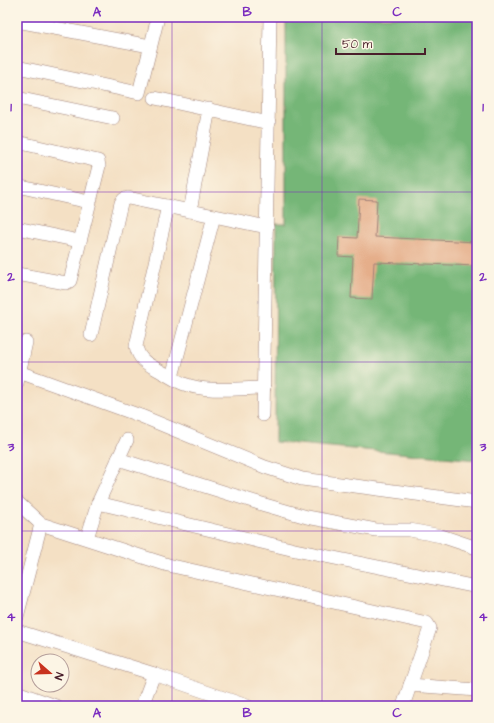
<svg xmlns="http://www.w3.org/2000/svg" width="494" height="723" font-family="'Architects Daughter',sans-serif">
<rect width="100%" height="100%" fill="#fcf5e5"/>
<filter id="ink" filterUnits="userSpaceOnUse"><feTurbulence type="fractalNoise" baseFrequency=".025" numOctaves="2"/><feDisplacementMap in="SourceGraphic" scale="8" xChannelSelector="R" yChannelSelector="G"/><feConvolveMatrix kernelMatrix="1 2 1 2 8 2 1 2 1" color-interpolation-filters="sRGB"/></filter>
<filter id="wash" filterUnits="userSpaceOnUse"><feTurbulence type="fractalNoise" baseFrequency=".012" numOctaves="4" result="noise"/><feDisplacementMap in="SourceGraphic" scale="16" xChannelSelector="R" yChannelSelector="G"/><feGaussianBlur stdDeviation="0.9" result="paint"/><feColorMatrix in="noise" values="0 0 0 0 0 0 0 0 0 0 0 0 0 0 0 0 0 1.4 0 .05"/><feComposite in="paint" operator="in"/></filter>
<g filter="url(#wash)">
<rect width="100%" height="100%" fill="#f4e0c4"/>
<polygon fill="#74b677" stroke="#5f6a51" points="286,17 477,17 477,460 275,442 276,224 286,224"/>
<g id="blocks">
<polygon fill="#e5ae8a" points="359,199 377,200 375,237 477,242 477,266 374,262 372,299 351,298 353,257 338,256 339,237 357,238"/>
</g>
</g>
<g filter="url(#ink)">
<use href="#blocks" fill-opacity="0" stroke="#9f8078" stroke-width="1"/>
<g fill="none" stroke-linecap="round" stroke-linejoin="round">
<g stroke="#9f8078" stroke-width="14">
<g id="minor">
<polyline points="17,21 150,46"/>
<polyline points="17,67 139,93 158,17"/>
<polyline points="17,98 113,118"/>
<polyline points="155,98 269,123"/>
<polyline points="17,142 98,161 99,166 70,281 66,283 17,274"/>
<polyline points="17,186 89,202"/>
<path d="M 168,206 L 136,346 C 139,361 148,364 160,371 C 168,375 176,381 184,384 C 208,393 239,388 264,388"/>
<polyline points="190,211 209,109"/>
<polyline points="17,228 79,241"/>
<polyline points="91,335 121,203 124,199 128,198 267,227"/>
<polyline points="19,372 141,416 265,467 302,479 477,502"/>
<polyline points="172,377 214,216"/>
<polyline points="17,383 26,342"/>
<polyline points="263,415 270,17"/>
<polyline points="118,459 265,505 307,517 376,530 410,530 441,536 477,548"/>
<polyline points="17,502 41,524 168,565 427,623 430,628 403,706"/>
<polyline points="98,503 295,550 477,587"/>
<polyline points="87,538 98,503 127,440"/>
<polyline points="17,617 41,524"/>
<polyline points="17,631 154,674 247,706"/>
<polyline points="410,685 477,690"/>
<polyline points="17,692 56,706"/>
<polyline points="142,706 154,674"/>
</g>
</g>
<use href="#minor" stroke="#fff" stroke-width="13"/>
</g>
</g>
<path fill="none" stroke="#7b2cbf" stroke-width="1" stroke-opacity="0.55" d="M 172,17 L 172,706M 322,17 L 322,706M 17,192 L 477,192M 17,362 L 477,362M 17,531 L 477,531"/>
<rect width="494" height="723" fill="none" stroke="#fcf5e5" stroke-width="44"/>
<g transform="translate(50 673) rotate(110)"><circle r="19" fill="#fcf5e5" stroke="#b59f9b"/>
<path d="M0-3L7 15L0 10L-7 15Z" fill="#c8321e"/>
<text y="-6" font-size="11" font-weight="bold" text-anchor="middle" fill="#4a1f2b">N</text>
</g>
<path d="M336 48v6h89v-6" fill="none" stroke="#4a1f2b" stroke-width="2"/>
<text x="342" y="48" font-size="12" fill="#4a1f2b" stroke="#fcf5e5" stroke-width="3" paint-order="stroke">50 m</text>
<rect x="22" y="22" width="450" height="679" fill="none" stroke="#7b2cbf" stroke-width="1.5"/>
<g font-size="13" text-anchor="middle" font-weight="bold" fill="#7b2cbf">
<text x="97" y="16">A</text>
<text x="247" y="16">B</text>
<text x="397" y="16">C</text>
<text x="11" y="111">1</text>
<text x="483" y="111">1</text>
<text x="11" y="281">2</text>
<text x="483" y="281">2</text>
<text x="11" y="451">3</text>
<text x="483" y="451">3</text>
<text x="11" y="621">4</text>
<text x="483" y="621">4</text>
<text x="97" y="717">A</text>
<text x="247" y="717">B</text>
<text x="397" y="717">C</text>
</g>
</svg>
